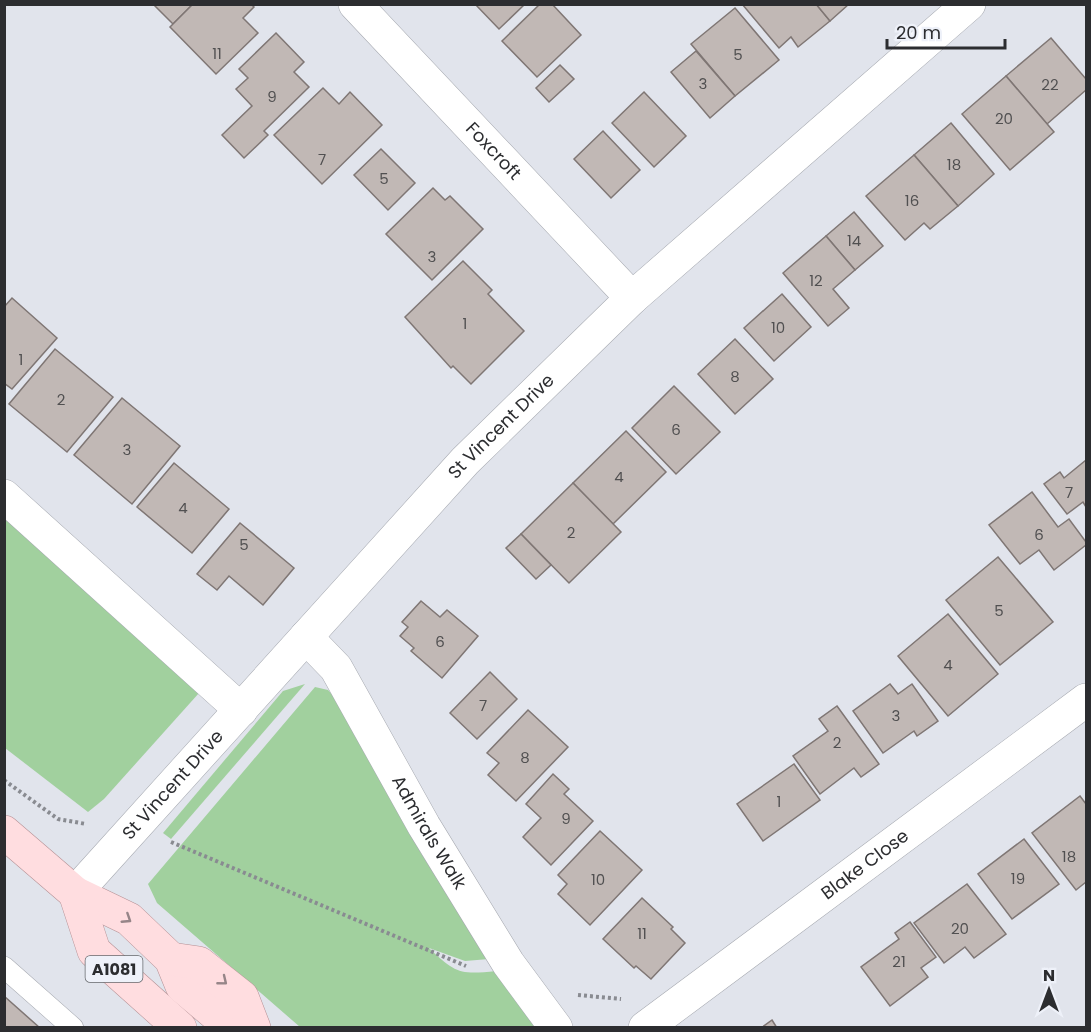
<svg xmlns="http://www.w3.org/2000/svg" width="1091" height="1032" font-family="Poppins,sans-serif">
<rect width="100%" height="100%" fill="#e1e4ec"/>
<g fill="#a1d09e">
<polygon points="4,514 199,693 104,799 88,812 5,748"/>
<polygon points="305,684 171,839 163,833 283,691"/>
<path d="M 315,687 L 328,690 L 337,700 L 421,853 L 489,959 L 465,961 L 429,948 C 455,973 460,975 496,971 L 537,1027 L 300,1027 L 157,903 L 148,884 Z"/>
</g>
<g fill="#c1b8b5" stroke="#7f7674" stroke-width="1.5">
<polygon points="153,4 193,4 173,24"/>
<polygon points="193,4 251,4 254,7 243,18 258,33 216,74 170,27"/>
<polygon points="475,4 525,4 499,29"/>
<polygon points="540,4 552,4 581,35 537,77 502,41"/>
<polygon points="742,4 816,4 830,21 798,47 791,37 779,48"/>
<polygon points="816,4 849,4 830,21"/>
<polygon points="735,8 779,60 735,96 691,44"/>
<polygon points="276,33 304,62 294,72 309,87 264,131 268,135 244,158 222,135 252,106 236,89 248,78 239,69"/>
<polygon points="1051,38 1086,79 1086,90 1047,124 1006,76"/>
<polygon points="696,51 735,96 710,118 671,72"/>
<polygon points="560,65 574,79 549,102 536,88"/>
<polygon points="1006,76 1054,132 1010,170 962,114"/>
<polygon points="323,88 339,104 350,92 382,125 322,184 274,135"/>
<polygon points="644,92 686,136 654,167 612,123"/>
<polygon points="951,123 994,174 958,206 914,155"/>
<polygon points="603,131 640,170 611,198 574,159"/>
<polygon points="381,149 415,183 388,210 354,175"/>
<polygon points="914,155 958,206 930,229 924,223 905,240 866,196"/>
<polygon points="433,188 445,200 450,196 483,229 432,280 386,234"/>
<polygon points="854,212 883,246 855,270 826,236"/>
<polygon points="826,236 855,270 833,289 849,308 828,326 783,273"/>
<polygon points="463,261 492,290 488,294 524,331 471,384 453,366 451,368 405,317"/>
<polygon points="782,294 811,327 774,361 744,328"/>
<polygon points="12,298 57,338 12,389 4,383 4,307"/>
<polygon points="735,339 773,379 735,414 698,374"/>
<polygon points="55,349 113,397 67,452 9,404"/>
<polygon points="674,386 720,432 676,474 632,428"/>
<polygon points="122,398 180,446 132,504 74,455"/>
<polygon points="626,431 666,472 613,524 573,483"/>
<polygon points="1086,460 1086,507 1083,502 1067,514 1044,484 1060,472 1064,478"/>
<polygon points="174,463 229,509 192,553 137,507"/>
<polygon points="573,483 621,532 569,583 521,534"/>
<polygon points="1032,492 1058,527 1069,519 1086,542 1086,545 1054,570 1039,550 1020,564 989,525"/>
<polygon points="240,523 294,568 263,605 229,576 217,590 197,574"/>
<polygon points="521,534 551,565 536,579 506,548"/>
<polygon points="998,557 1053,622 1000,665 946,600"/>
<polygon points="421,601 440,617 447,610 478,636 442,678 411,651 414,648 400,636 408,627 402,622"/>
<polygon points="948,614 998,674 948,716 898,656"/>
<polygon points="490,672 517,699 477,739 450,713"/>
<polygon points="890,684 898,694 912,684 938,721 917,736 914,731 883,753 853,711"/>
<polygon points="837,706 879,764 861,777 854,768 820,794 793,756 828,731 819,719"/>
<polygon points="528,710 568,747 516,801 488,775 499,763 487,753"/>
<polygon points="794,764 820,800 763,841 737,804"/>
<polygon points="553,774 569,789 564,794 593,821 551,865 523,837 541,818 526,804"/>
<polygon points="1080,796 1086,804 1086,882 1076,890 1032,833"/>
<polygon points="600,831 642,870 590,925 558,894 567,884 558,875"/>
<polygon points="1024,839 1059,884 1012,919 978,874"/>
<polygon points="967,884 1006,934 974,958 965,947 944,963 914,923"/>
<polygon points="642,898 673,927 671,929 685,943 651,979 636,966 634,968 603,939"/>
<polygon points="910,922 936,957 921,968 928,977 890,1006 861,967 899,939 895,933"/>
<polygon points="4,996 40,1028 4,1028"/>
<polygon points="772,1020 777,1028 761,1028"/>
</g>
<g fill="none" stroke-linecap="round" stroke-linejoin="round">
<g stroke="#a7aab1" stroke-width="22">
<polyline id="lane" points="4,967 73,1028"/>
</g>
<g stroke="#a7aab1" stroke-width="34">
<g id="street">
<path id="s1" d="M 355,4 L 632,298"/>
<polyline points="4,496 241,710"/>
<path id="s2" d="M 306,637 L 336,668 L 424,826 L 508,963 L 556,1028"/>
<path id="s3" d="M 75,893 L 465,461 L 632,298 L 969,4"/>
<path id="s4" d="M 645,1028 L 1086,700"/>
</g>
</g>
<g stroke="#b59195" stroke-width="34">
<g id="primary">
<polyline points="4,832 75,893 129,919 171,959 182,986 232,1028"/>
<polyline points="75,893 94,951 180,1028"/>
<polyline points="171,959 199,963 242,997 254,1028"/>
</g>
</g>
<g stroke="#898b91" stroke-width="4" stroke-dasharray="3 3" stroke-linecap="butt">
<polyline points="4,780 58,819 86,824"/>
<polyline points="171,842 466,966"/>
<polyline points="578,995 621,999"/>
</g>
<use href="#lane" stroke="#fff" stroke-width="21"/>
<use href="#street" stroke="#fff" stroke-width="33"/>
<use href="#primary" stroke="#ffdde0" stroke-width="33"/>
</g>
<defs><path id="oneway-chevron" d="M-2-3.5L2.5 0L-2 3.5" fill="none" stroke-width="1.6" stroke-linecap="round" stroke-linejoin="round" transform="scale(1.5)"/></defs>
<g stroke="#968588">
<use href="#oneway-chevron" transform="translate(127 919) rotate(33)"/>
<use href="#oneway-chevron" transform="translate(223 981) rotate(39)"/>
</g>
<g text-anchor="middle" stroke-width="6" stroke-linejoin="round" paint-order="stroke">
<g font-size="15" fill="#515051">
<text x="217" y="59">11</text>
<text x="738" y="60">5</text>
<text x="703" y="89">3</text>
<text x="1050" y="90">22</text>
<text x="272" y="102">9</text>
<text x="1004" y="124">20</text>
<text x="322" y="165">7</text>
<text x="954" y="170">18</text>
<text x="384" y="184">5</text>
<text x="912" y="206">16</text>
<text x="854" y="246">14</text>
<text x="432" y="262">3</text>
<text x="816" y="286">12</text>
<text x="465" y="329">1</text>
<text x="778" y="333">10</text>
<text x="21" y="365">1</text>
<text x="735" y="382">8</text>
<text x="61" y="405">2</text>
<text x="676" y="435">6</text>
<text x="127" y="455">3</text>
<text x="619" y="482">4</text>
<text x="1069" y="498">7</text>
<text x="183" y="513">4</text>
<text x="571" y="538">2</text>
<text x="1039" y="540">6</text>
<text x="244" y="550">5</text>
<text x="999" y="616">5</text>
<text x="440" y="647">6</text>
<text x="948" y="670">4</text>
<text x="483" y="711">7</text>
<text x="896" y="721">3</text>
<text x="837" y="748">2</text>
<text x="525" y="763">8</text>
<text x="779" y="807">1</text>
<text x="566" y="824">9</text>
<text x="1069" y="862">18</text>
<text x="1018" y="884">19</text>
<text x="598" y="885">10</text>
<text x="960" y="934">20</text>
<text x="642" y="939">11</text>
<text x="899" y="967">21</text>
</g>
<rect fill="#eef1f9" stroke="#66686c" stroke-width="1.5" x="85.5" y="956" width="57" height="26" rx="4.5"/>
<g font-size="16" font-weight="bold" fill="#2c2d30">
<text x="114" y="975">A1081</text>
</g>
<g font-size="18" fill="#2c2d30" stroke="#eef1f9">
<text dy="6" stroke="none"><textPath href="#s1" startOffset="202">Foxcroft</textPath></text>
<text dy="6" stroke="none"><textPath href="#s3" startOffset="632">St Vincent Drive</textPath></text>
<text dy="6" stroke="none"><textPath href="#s3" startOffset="146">St Vincent Drive</textPath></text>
<text dy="6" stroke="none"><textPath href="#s2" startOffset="232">Admirals Walk</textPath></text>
<text dy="6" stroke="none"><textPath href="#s4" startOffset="274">Blake Close</textPath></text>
</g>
</g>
<rect width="1091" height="1032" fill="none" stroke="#2c2d30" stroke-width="12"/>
<g transform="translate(1049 990)" stroke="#eef1f9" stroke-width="4.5" paint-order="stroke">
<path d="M0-4.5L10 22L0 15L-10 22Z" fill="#2c2d30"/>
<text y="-9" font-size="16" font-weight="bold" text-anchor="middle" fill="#2c2d30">N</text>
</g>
<path d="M887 39v9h118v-9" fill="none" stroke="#2c2d30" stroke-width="3"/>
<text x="896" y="39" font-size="18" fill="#2c2d30" stroke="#eef1f9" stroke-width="4.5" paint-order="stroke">20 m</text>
</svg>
